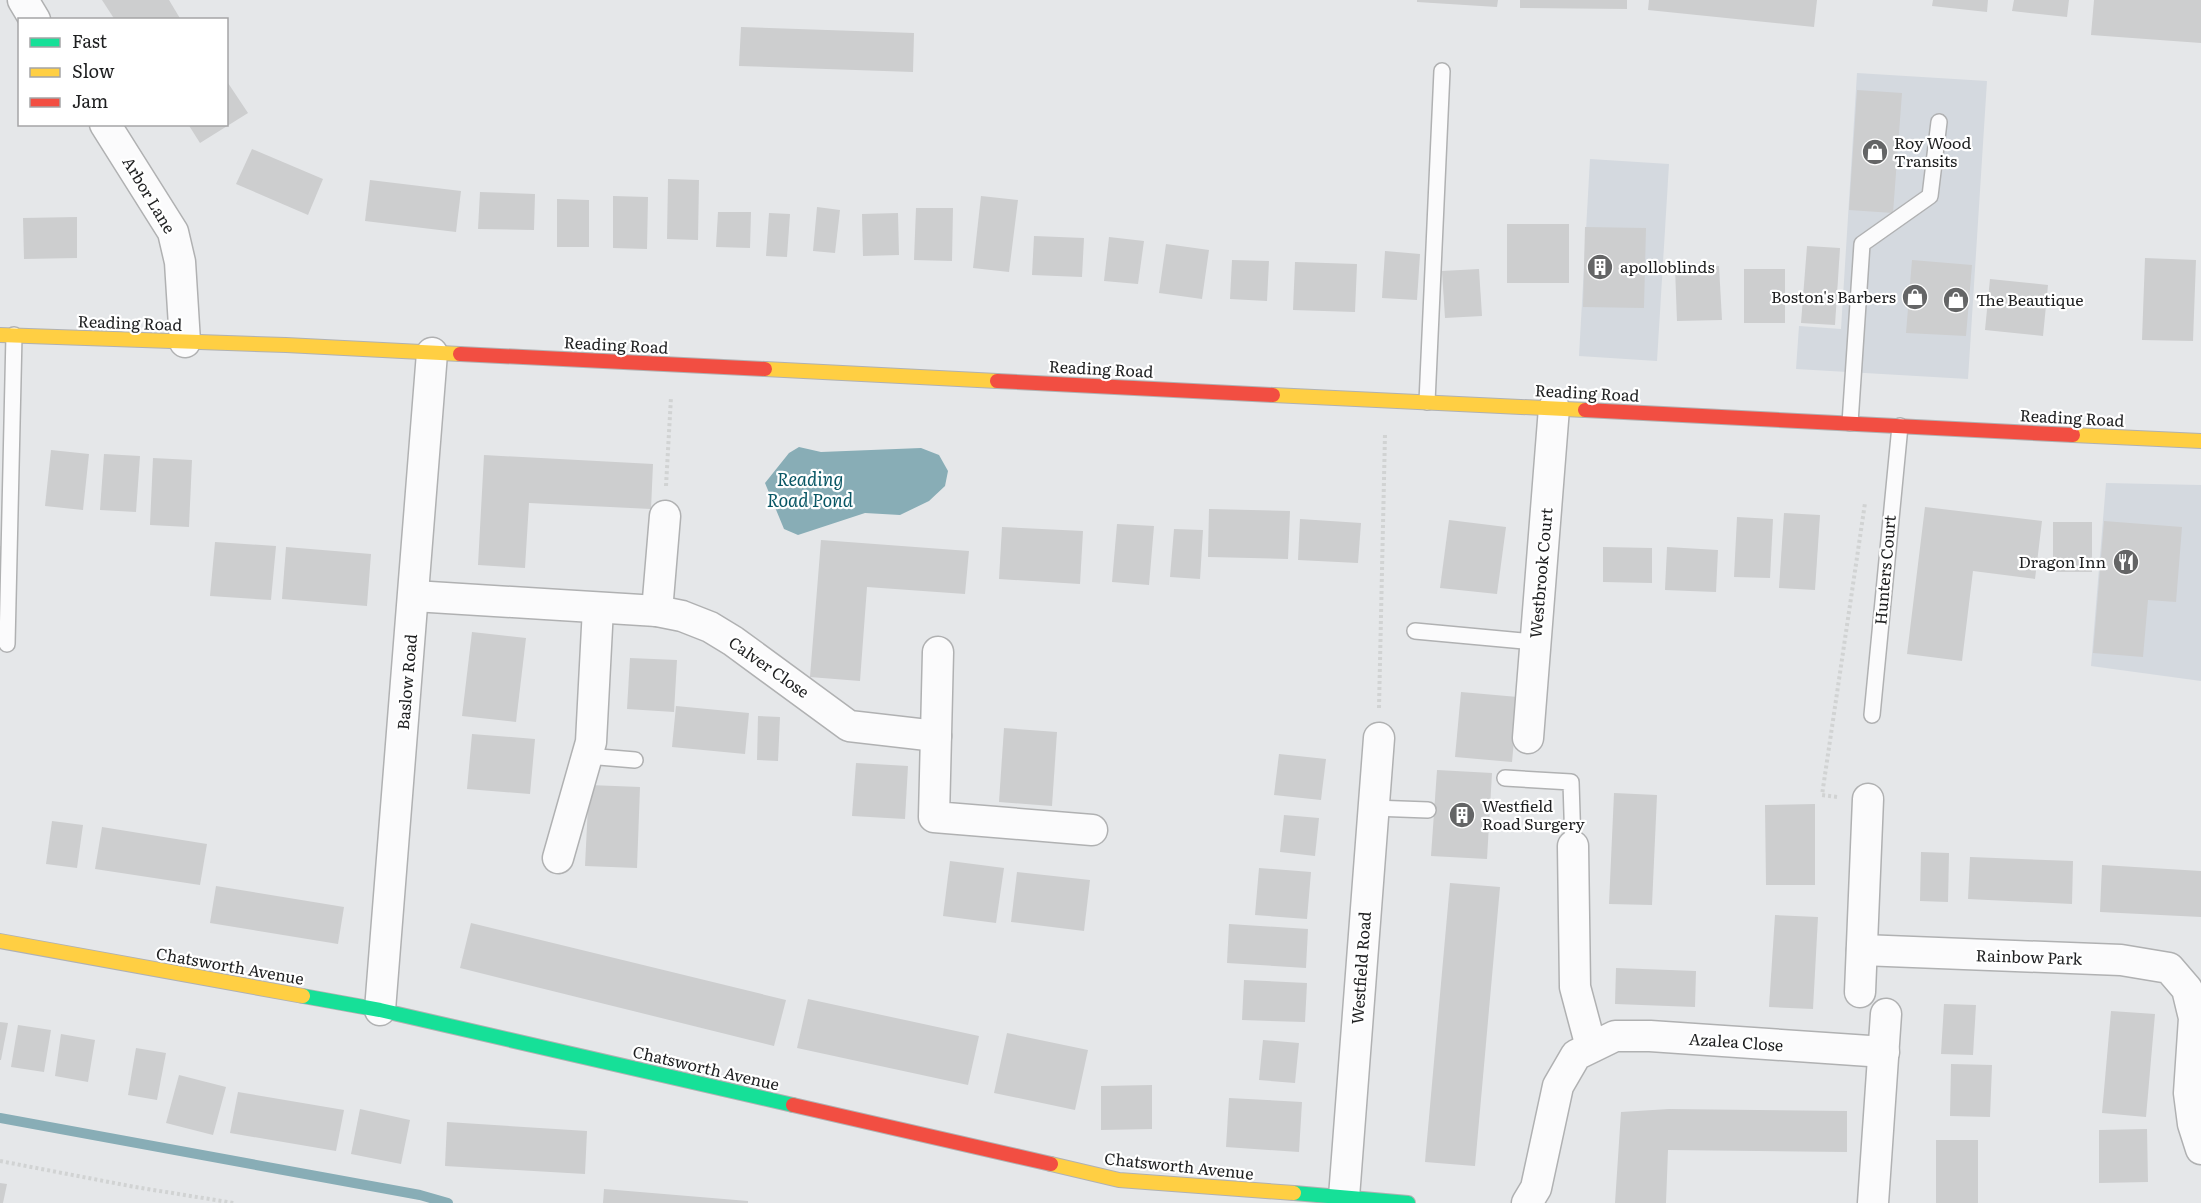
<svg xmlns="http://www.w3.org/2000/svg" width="2201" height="1203" font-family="Literata,serif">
<rect width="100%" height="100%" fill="#e5e7e9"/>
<g fill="#d4d9df">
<polygon points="1857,73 1987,81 1968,379 1796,369 1799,326 1841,329"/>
<polygon points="1590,159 1669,164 1657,361 1579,356"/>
<polygon points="2106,483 2201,485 2201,681 2091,666"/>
</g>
<polygon fill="#88adb6" points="799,447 821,452 921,448 939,455 948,471 945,486 929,501 900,515 865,513 798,535 784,529 765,483 789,453"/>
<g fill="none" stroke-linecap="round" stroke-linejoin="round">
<polyline stroke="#88adb6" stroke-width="10" points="0,1118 420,1195 448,1203"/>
</g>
<g fill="#cdcecf">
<polygon points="102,0 169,0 181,20 115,20"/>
<polygon points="1417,0 1498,0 1497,7 1417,2"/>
<polygon points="1520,0 1627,0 1627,9 1520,8"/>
<polygon points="1649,0 1817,0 1814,27 1648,10"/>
<polygon points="1933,0 1988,0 1987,12 1932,6"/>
<polygon points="2014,0 2069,0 2067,17 2012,11"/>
<polygon points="2094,0 2201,0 2201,43 2091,35"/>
<polygon points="741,27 914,33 913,72 739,66"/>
<polygon points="226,80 248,113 200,143 188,124 226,124"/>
<polygon points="1857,90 1902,93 1893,213 1849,210"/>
<polygon points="252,149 323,179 308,215 236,184"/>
<polygon points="668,179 699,180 698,240 667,239"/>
<polygon points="370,180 461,191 456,232 365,221"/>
<polygon points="480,192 535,194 534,230 478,229"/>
<polygon points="613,196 648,197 647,249 613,248"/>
<polygon points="981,196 1018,200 1009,272 973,268"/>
<polygon points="557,199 589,200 589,247 557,247"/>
<polygon points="817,207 840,210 835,253 813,251"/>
<polygon points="916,208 953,208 952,261 914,260"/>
<polygon points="718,212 751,212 750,248 716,247"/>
<polygon points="769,213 790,214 787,257 766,256"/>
<polygon points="898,213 899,255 863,256 862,214"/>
<polygon points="77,217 77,258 24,259 23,218"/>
<rect x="1507" y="224" width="62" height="59"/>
<polygon points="1585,227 1646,228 1644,308 1583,307"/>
<polygon points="1034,236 1084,238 1082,277 1032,275"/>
<polygon points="1109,237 1144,241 1138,284 1104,281"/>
<polygon points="1166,244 1209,250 1202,299 1159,293"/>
<polygon points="1807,246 1840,248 1835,325 1801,323"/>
<polygon points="1385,251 1420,254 1417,300 1382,298"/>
<polygon points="2145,258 2196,260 2193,341 2142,340"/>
<polygon points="1232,260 1269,261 1267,301 1230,299"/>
<polygon points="1912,260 1972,265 1966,336 1906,333"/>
<polygon points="1295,262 1357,264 1355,312 1293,310"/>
<polygon points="1719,266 1722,320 1677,321 1675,267"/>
<polygon points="1479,269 1482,316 1445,318 1442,271"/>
<rect x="1744" y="269" width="41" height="54"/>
<polygon points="1990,279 2048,285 2043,336 1985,330"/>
<polygon points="51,450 89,454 83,510 45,506"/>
<polygon points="104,454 140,456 136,512 100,510"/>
<polygon points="484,455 653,464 651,509 529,503 525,568 478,565"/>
<polygon points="153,458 192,460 189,527 150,525"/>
<polygon points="1925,507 2042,521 2035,579 1973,571 1962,661 1907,654"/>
<polygon points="1209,509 1290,511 1288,559 1208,557"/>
<polygon points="1784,513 1820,515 1815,590 1779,588"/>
<polygon points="1737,517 1773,519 1770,578 1734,577"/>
<polygon points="1300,519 1361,523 1358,563 1298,560"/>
<polygon points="1449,520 1506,527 1497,594 1440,588"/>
<polygon points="2104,521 2182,527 2176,602 2148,600 2143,657 2093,653"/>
<rect x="2053" y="522" width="39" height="50"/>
<polygon points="1117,524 1154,526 1149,585 1112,582"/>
<polygon points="1002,527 1083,531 1080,584 999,579"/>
<polygon points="1174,529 1203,530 1200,579 1170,577"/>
<polygon points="821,540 969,551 965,594 867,587 860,681 810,677"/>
<polygon points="215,542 276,546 271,600 210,596"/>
<polygon points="0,546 5,546 6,596 0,596"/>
<polygon points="286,547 371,554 367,606 282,599"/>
<polygon points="1603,547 1652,548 1652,583 1603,582"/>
<polygon points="1667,547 1718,550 1716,592 1665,590"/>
<polygon points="472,632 526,638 516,722 462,716"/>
<polygon points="630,658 677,660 674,712 627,709"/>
<polygon points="1461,692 1518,697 1512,762 1455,757"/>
<polygon points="676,706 749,713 745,754 672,747"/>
<polygon points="758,716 780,717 778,761 757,760"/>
<polygon points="1004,728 1057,732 1052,806 999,802"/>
<polygon points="472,734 535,739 530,794 467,789"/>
<polygon points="1279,754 1326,759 1321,800 1274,795"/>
<polygon points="856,763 908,766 905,819 852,816"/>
<polygon points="1437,770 1492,773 1487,859 1431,856"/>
<polygon points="589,785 640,787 637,868 585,866"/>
<polygon points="1614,793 1657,795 1652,905 1609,904"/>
<polygon points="1815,804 1815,885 1766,885 1765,805"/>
<polygon points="1284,815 1319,818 1315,856 1280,852"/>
<polygon points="52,821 83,825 77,868 46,864"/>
<polygon points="102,827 207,844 200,885 95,869"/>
<polygon points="1921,852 1949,853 1948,902 1920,901"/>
<polygon points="1970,857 2073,861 2072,904 1968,899"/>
<polygon points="950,861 1004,868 996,923 943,916"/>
<polygon points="2102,865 2201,871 2201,917 2100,912"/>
<polygon points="1259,868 1311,872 1307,919 1255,915"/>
<polygon points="1017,872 1090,880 1084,931 1011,922"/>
<polygon points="1450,883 1500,887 1475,1166 1425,1162"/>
<polygon points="216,886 344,907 338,944 210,923"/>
<polygon points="1775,915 1818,917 1813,1009 1769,1007"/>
<polygon points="471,923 786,1000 774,1046 460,968"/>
<polygon points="1229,924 1308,929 1306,968 1227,963"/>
<polygon points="1616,968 1696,971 1695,1007 1615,1004"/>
<polygon points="1244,980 1307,983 1305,1022 1242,1020"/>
<polygon points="808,999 979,1036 968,1085 797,1048"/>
<polygon points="1944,1004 1976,1005 1973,1055 1941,1054"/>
<polygon points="2111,1011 2155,1014 2146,1117 2102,1113"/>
<polygon points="0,1022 8,1023 1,1060 0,1060"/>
<polygon points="18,1025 51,1030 44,1072 11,1067"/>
<polygon points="1007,1033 1088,1050 1075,1110 994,1093"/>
<polygon points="61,1034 95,1040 88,1082 55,1076"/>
<polygon points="1263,1040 1299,1043 1295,1083 1259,1080"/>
<polygon points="136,1048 166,1053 157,1100 128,1095"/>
<polygon points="1951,1064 1992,1065 1990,1117 1950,1116"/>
<polygon points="179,1075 226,1087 213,1135 166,1123"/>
<polygon points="1152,1085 1152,1129 1101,1130 1101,1086"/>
<polygon points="238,1092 344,1110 336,1151 230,1133"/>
<polygon points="1229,1098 1302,1102 1299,1152 1226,1147"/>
<polygon points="360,1109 410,1120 401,1164 351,1154"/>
<polygon points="1669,1109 1847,1111 1847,1152 1668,1150 1666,1203 1615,1203 1621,1112"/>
<polygon points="447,1122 587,1131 585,1174 445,1166"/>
<polygon points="2147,1129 2148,1182 2099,1183 2099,1130"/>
<rect x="1936" y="1140" width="42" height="63"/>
<polygon points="0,1183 7,1184 3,1203 0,1203"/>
<polygon points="604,1189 748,1201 748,1203 603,1203"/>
</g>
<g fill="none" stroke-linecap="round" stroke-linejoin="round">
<g stroke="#b0b1b2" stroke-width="18">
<g id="lane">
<polyline points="1427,402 1442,71"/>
<polyline points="1850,423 1862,244 1930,196 1939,122"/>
<polyline points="1415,631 1535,642"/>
<polyline points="7,644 14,335"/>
<polyline points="1872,715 1900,426"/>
<polyline points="587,756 635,760"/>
<polyline points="1505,778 1571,782 1573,846"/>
<polyline points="1373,808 1428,810"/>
</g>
</g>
<g stroke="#b0b1b2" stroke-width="33">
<g id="street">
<polyline points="23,0 35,20"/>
<polyline points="105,124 173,232 180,262 185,342"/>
<polyline points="414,596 657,611 682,616 710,627 733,641 849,726 936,736"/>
<polyline points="657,611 665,516"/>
<polyline points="938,652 934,817 1092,830"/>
<polyline points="1528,738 1554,408"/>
<polyline points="1573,846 1575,987 1591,1047"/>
<polyline points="558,858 591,742 598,608"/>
<polyline points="1862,950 2121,960 2169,968 2187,989 2194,1018 2189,1093 2193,1124 2201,1149"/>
<polyline points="1860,992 1868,799"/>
<polyline points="380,1010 432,353"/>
<polyline points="1344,1197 1379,738"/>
<polyline points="1527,1203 1536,1188 1558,1086 1576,1055 1615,1036 1650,1036 1884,1052"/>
<polyline points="1873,1203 1886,1014"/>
</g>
</g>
<g stroke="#b0b1b2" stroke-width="16">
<g id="fast">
<polyline points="303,996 380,1010 793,1105"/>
<polyline points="1294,1193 1408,1203"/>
</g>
</g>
<g stroke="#b0b1b2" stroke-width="16">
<g id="slow">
<polyline points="0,335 286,345 460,354"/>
<polyline points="765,369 997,381"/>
<polyline points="1273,395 1585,410"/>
<polyline points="2073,435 2201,441"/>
<polyline points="0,941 303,996"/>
<polyline points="1051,1164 1119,1180 1294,1193"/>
</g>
</g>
<g stroke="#b0b1b2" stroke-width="16">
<g id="jam">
<polyline points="460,354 765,369"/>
<polyline points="997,381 1273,395"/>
<polyline points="1585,410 2073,435"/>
<polyline points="793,1105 1051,1164"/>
</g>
</g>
<g stroke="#d1d3d3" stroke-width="4" stroke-dasharray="3 3" stroke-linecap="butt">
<polyline points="666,486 671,397"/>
<polyline points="1379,708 1385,434"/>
<polyline points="1837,797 1822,795 1865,503"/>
<polyline points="0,1161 135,1187 234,1203"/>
</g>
<use href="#lane" stroke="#fbfbfc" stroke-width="15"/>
<use href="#street" stroke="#fbfbfc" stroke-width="30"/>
<use href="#fast" stroke="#16e098" stroke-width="14"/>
<use href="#slow" stroke="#ffcf43" stroke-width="14"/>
<use href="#jam" stroke="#f24e42" stroke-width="14"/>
</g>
<defs>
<g id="shop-disc" transform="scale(1.35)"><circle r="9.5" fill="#646566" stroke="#fff"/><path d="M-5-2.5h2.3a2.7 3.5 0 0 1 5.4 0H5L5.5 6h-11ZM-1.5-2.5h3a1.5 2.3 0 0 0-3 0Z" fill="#fff"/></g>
<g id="building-disc" transform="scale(1.35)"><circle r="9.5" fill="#646566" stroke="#fff"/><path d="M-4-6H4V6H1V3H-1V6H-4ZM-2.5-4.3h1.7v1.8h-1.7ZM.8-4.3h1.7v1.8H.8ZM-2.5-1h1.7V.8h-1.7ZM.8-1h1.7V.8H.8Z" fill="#fff"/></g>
<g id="restaurant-disc" transform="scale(1.35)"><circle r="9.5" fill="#646566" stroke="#fff"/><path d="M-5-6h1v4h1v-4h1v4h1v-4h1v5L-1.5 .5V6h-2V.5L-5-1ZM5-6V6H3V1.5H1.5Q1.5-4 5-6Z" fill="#fff"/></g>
</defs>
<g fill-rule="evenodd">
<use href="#shop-disc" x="1875" y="152"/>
<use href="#building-disc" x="1600" y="267"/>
<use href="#shop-disc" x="1915" y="297"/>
<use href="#shop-disc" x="1956" y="300"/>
<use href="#restaurant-disc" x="2126" y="562"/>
<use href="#building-disc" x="1462" y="815"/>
</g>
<g text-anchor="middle" stroke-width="4.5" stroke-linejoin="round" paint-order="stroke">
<g font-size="16" fill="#1e1f20" stroke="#fff" text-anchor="start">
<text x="1894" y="149">Roy Wood<tspan x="1894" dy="18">Transits</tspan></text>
<text x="1620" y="273">apolloblinds</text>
<text x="1896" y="303" text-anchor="end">Boston's Barbers</text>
<text x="1976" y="306">The Beautique</text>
<text x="2106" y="568" text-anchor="end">Dragon Inn</text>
<text x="1482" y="812">Westfield<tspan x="1482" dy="18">Road Surgery</tspan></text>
</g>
<g font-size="16" fill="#1e1f20" stroke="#fff">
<text transform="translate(149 195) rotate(59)" y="6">Arbor Lane</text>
<text transform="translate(130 323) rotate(2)" y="6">Reading Road</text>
<text transform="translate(616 345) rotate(3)" y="6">Reading Road</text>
<text transform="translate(1101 369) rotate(3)" y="6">Reading Road</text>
<text transform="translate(1587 393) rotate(3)" y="6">Reading Road</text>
<text transform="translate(2072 418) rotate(3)" y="6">Reading Road</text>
<text transform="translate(1885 570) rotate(-85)" y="6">Hunters Court</text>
<text transform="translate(1541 573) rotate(-85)" y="6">Westbrook Court</text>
<text transform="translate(769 667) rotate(35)" y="6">Calver Close</text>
<text transform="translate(407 682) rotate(-85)" y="6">Baslow Road</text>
<text transform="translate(2029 957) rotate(2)" y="6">Rainbow Park</text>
<text transform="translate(230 966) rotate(10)" y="6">Chatsworth Avenue</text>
<text transform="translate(1361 968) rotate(-86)" y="6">Westfield Road</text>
<text transform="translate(1736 1042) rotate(4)" y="6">Azalea Close</text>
<text transform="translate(706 1068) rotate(13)" y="6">Chatsworth Avenue</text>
<text transform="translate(1179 1166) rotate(6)" y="6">Chatsworth Avenue</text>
</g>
<g font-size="18" font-style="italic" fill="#085664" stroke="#fff">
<text x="810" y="486">Reading<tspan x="810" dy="21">Road Pond</tspan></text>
</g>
</g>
<rect x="18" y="18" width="210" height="108" fill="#ffffff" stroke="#a5a5a6" stroke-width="1.5"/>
<rect x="30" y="38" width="30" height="9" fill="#16e098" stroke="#a5a5a6" stroke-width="1.5"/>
<text x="72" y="48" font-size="18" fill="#1e1f20">Fast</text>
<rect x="30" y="68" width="30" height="9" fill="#ffcf43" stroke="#a5a5a6" stroke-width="1.5"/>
<text x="72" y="78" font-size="18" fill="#1e1f20">Slow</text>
<rect x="30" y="98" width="30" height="9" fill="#f24e42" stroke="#a5a5a6" stroke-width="1.5"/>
<text x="72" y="108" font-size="18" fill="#1e1f20">Jam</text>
</svg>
